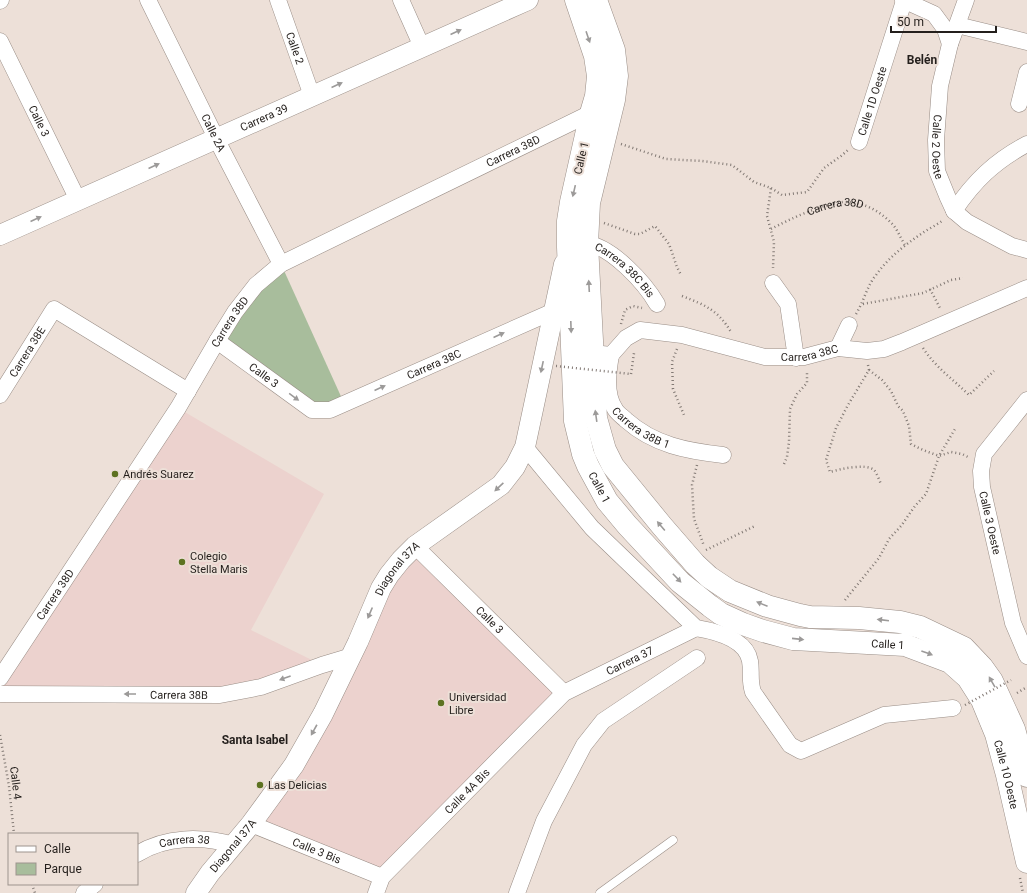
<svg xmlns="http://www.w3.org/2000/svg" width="1027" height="893" font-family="Roboto,sans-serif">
<rect width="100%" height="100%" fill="#ede0d8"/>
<g fill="#ecd2ce">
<polygon points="178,408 324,494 251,630 322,665 261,687 0,694 0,678"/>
<polygon points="415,546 564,693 382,877 251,824"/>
</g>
<polygon fill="#a8bd9c" points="281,264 344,403 312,410 217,341"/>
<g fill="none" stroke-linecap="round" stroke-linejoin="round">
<g stroke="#998d86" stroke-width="9">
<polyline id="service" points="600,893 673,840"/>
</g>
<g stroke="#998d86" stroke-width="17">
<g id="minor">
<path id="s2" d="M 148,0 L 222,150 L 281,264"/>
<path id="s3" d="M 278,0 L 312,96"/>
<polyline points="401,0 422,47"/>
<polyline points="903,0 934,14 945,29 950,44"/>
<path id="s4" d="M 966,0 L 950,44 L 940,86 L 936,140 L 937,171 L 948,198 L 954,211 L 967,222 L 995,237 L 1012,246 L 1027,250"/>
<polyline points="0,1 1,0"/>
<polyline points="957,25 1027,42"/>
<path id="s5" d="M 0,41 L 78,200"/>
<polyline points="1019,104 1027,72"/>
<path id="s6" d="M 859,142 L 904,1"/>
<path d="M 954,211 C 974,181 995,161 1027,144"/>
<path id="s7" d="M 587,244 C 611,246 645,283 657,304"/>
<polyline points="773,283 788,304 796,358"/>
<path id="s8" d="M 217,341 L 312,410 L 330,410 L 554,311"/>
<polyline points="838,348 849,325"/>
<path id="s9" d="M 592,353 L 611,355 L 626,338 L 640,330 L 682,335 L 765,357 L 804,357 L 838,348 L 867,351 L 884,349 L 902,342 L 1027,288"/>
<path id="s10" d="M 611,355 C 608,372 605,394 615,409 C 617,413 623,417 626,420 C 654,445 687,451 723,455"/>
<path id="s11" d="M 0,395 L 54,309 L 188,391"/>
<path id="s12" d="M 1027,400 L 984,454 L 981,471 L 982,487 L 1013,623 L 1027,656"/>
<path d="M 525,447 L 592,528 L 696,628 C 714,631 746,638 750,661 C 752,672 749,680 753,692 L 790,745 L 801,751 L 884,715 L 953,708"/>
<path id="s13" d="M 415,546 L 564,693"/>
<path id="s14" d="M 0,678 L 178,408 L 217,341 L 235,312 L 256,285 L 281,264 L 591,113"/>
<path id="s15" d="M 0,694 L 220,695 L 261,687 L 322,665 L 352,656"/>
<path id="s16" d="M 251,824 L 382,877"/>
<path id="s17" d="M 137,854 C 166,836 202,836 234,845"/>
<polyline points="84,893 95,884"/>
<path id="s18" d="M 376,893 L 382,877 L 564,693 L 696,628"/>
<polyline points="517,893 544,821 584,745 603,721 697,658"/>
</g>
</g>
<g stroke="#998d86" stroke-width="21">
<g id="tertiary">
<path id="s19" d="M 0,235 L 528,0"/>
<path id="s20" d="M 196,893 L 210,873 L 251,824 L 294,765 L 323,714 L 358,642 L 381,588 L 389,575 L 401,560 L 415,546 L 501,485 L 515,467 L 525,447 L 564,264"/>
</g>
</g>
<g stroke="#998d86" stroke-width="23">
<g id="secondary">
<path id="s21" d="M 576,0 L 595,56 L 598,76 L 596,96 L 591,113 L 571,202 L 568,221 L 568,247 L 575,421 L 583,454 L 588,466 L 607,501 L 627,525 L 680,582 L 710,606 L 721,614 L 743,624 L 763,631 L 793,639 L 905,645 L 950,662 L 968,678 L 982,700 L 996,734 L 1007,775 L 1027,862"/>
<polyline points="596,0 614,50 617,76 614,100 589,203 587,244 596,418 605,450 613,466 662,526 695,564 709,577 730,591 767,606 800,615 810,617 859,618 900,622 920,627 964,648 982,667 992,681 1014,729 1027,776"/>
</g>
</g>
<g stroke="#827974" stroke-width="2.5" stroke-dasharray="1 3" stroke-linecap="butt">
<polyline points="621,144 666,159 702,161 732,165 754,182 771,188 767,216 774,242 773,268"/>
<polyline points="771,188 782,195 807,192 824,168 841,156 848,150"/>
<polyline points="604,223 635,234 640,234 655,226 669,244 677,267 681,275"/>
<path id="s1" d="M 771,229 C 790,219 822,204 843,202 C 863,201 882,212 894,226 C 898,231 901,239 905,245"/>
<polyline points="930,289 941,310"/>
<path d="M 682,296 C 705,305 718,310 731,332"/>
<polyline points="863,304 923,293 951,280 963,278"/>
<path d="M 856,314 C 864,301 867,286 876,275 C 889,257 906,244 924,232 C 930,228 937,225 943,220"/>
<polyline points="621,324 625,310 633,306 642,308"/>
<path d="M 923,348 C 936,368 953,379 969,395 L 994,371"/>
<polyline points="677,349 672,362 673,389 684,415"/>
<path d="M 868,365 L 869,370 L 848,405 L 836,428 L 826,460 L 830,472 C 840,469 866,463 874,470 C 877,473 879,480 881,484"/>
<polyline points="869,370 882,380 891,391 898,406 903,411 909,426 911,444 923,450 939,456 951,452 962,454 970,458"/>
<polyline points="631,374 634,353"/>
<polyline points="784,464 787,457 789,442 790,409 797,394 807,383 807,371"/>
<polyline points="697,465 692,485 694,519 704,546"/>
<polyline points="706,550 755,526"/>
<polyline points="845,600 879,558 889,539 901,526 915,506 926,494 939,456 955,429"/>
<polyline points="1017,693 1027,687"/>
<polyline points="0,735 9,786 14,834"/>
<polyline points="1020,878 1023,893"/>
<polyline points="32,884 35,893"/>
</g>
<use href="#service" stroke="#fff" stroke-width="8"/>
<use href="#minor" stroke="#fff" stroke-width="16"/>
<use href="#tertiary" stroke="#fff" stroke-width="20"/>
<use href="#secondary" stroke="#fff" stroke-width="22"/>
<g stroke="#827974" stroke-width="2.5" stroke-dasharray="1 3" stroke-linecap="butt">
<polyline points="556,366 631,374"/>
<polyline points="965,705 1011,680"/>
</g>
</g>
<defs><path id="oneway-solid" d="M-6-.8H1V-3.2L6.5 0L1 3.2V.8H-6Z"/></defs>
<g fill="#9c9a99">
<use href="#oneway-solid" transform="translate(456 32) rotate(-24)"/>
<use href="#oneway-solid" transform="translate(588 37) rotate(71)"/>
<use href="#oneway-solid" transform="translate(337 85) rotate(-24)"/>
<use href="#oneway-solid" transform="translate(154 166) rotate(-24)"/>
<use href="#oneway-solid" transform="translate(574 191) rotate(103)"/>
<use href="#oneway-solid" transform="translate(36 219) rotate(-24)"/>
<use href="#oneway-solid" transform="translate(589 286) rotate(-93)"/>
<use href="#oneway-solid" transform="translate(571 327) rotate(88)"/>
<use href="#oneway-solid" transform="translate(499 335) rotate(-24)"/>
<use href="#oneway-solid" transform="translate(542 367) rotate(102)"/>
<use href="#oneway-solid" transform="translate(380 388) rotate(-24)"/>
<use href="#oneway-solid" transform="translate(294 397) rotate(36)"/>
<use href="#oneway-solid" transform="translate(596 416) rotate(-98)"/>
<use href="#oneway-solid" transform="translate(499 487) rotate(137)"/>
<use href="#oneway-solid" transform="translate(661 526) rotate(-130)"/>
<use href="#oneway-solid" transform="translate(677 578) rotate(46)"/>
<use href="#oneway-solid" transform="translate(762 604) rotate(-158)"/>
<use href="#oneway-solid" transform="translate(370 613) rotate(113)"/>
<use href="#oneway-solid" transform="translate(883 620) rotate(-173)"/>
<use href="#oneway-solid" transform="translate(798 639) rotate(6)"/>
<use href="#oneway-solid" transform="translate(927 653) rotate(20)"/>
<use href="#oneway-solid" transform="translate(285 678) rotate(160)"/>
<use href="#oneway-solid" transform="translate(992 682) rotate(-120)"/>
<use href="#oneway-solid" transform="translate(130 694) rotate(-180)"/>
<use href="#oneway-solid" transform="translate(314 730) rotate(119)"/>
</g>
<g fill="#5d7221" stroke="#ede0d8" stroke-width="1.5">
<circle cx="115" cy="474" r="4"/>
<circle cx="182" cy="562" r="4"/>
<circle cx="441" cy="703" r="4"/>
<circle cx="260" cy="785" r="4"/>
</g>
<g text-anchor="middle" stroke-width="4" stroke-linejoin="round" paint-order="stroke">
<g font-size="11" fill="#241f1c" stroke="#ede0d8">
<text dy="4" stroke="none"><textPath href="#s3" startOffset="51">Calle 2</textPath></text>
<text dy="4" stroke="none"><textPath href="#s6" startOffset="43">Calle 1D Oeste</textPath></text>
<text dy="4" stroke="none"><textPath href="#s19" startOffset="289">Carrera 39</textPath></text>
<text dy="4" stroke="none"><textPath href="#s5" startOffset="89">Calle 3</textPath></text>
<text dy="4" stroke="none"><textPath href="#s2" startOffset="148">Calle 2A</textPath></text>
<text dy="4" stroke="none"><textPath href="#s4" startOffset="151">Calle 2 Oeste</textPath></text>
<text dy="4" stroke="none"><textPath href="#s14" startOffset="760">Carrera 38D</textPath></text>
<text transform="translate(581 158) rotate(-77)" y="4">Calle 1</text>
<text dy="4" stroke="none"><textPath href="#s1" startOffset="69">Carrera 38D</textPath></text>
<text dy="4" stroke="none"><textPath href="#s7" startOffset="47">Carrera 38C Bis</textPath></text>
<text dy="4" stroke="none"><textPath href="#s14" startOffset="424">Carrera 38D</textPath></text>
<text dy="4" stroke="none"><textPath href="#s11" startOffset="51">Carrera 38E</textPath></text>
<text dy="4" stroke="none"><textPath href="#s9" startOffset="231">Carrera 38C</textPath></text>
<text dy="4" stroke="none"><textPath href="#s8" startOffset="249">Carrera 38C</textPath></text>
<text dy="4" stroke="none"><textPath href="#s8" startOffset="58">Calle 3</textPath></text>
<text dy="4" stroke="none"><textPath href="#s10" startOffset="88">Carrera 38B 1</textPath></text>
<text dy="4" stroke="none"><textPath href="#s21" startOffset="499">Calle 1</textPath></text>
<text dy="4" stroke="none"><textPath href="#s12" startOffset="139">Calle 3 Oeste</textPath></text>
<text dy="4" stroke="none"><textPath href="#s20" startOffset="384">Diagonal 37A</textPath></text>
<text dy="4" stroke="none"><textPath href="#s14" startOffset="100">Carrera 38D</textPath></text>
<text dy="4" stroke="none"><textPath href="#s13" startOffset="105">Calle 3</textPath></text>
<text dy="4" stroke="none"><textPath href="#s21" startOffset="847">Calle 1</textPath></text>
<text dy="4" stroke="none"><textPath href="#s18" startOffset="349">Carrera 37</textPath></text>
<text dy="4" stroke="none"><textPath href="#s15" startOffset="179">Carrera 38B</textPath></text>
<text dy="4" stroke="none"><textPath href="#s21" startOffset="1041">Calle 10 Oeste</textPath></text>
<text transform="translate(16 783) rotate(83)" y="4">Calle 4</text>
<text dy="4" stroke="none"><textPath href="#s18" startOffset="138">Calle 4A Bis</textPath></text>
<text dy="4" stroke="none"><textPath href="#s17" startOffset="50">Carrera 38</textPath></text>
<text dy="4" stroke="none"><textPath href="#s20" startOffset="60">Diagonal 37A</textPath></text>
<text dy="4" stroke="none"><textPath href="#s16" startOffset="71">Calle 3 Bis</textPath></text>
</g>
<g font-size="11" fill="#241f1c" stroke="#ede0d8" text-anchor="start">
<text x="123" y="478">Andrés Suarez</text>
<text x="190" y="560">Colegio<tspan x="190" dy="13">Stella Maris</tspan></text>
<text x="449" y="701">Universidad<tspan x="449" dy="13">Libre</tspan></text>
<text x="268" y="789">Las Delicias</text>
</g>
<g font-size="12" font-weight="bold" fill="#241f1c" stroke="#ede0d8">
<text x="922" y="64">Belén</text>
<text x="255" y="744">Santa Isabel</text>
</g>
</g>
<rect x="8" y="833" width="130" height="52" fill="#ede0d8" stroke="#9d938d"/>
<rect x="16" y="846" width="20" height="6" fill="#ffffff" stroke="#9d938d"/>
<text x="44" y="853" font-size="12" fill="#241f1c">Calle</text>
<rect x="16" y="863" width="20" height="12" fill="#a8bd9c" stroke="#9d938d"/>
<text x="44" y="873" font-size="12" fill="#241f1c">Parque</text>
<path d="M891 26v6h105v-6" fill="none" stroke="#241f1c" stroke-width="2"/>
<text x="897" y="26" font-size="12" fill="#241f1c" stroke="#ede0d8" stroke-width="3" paint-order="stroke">50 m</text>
</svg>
